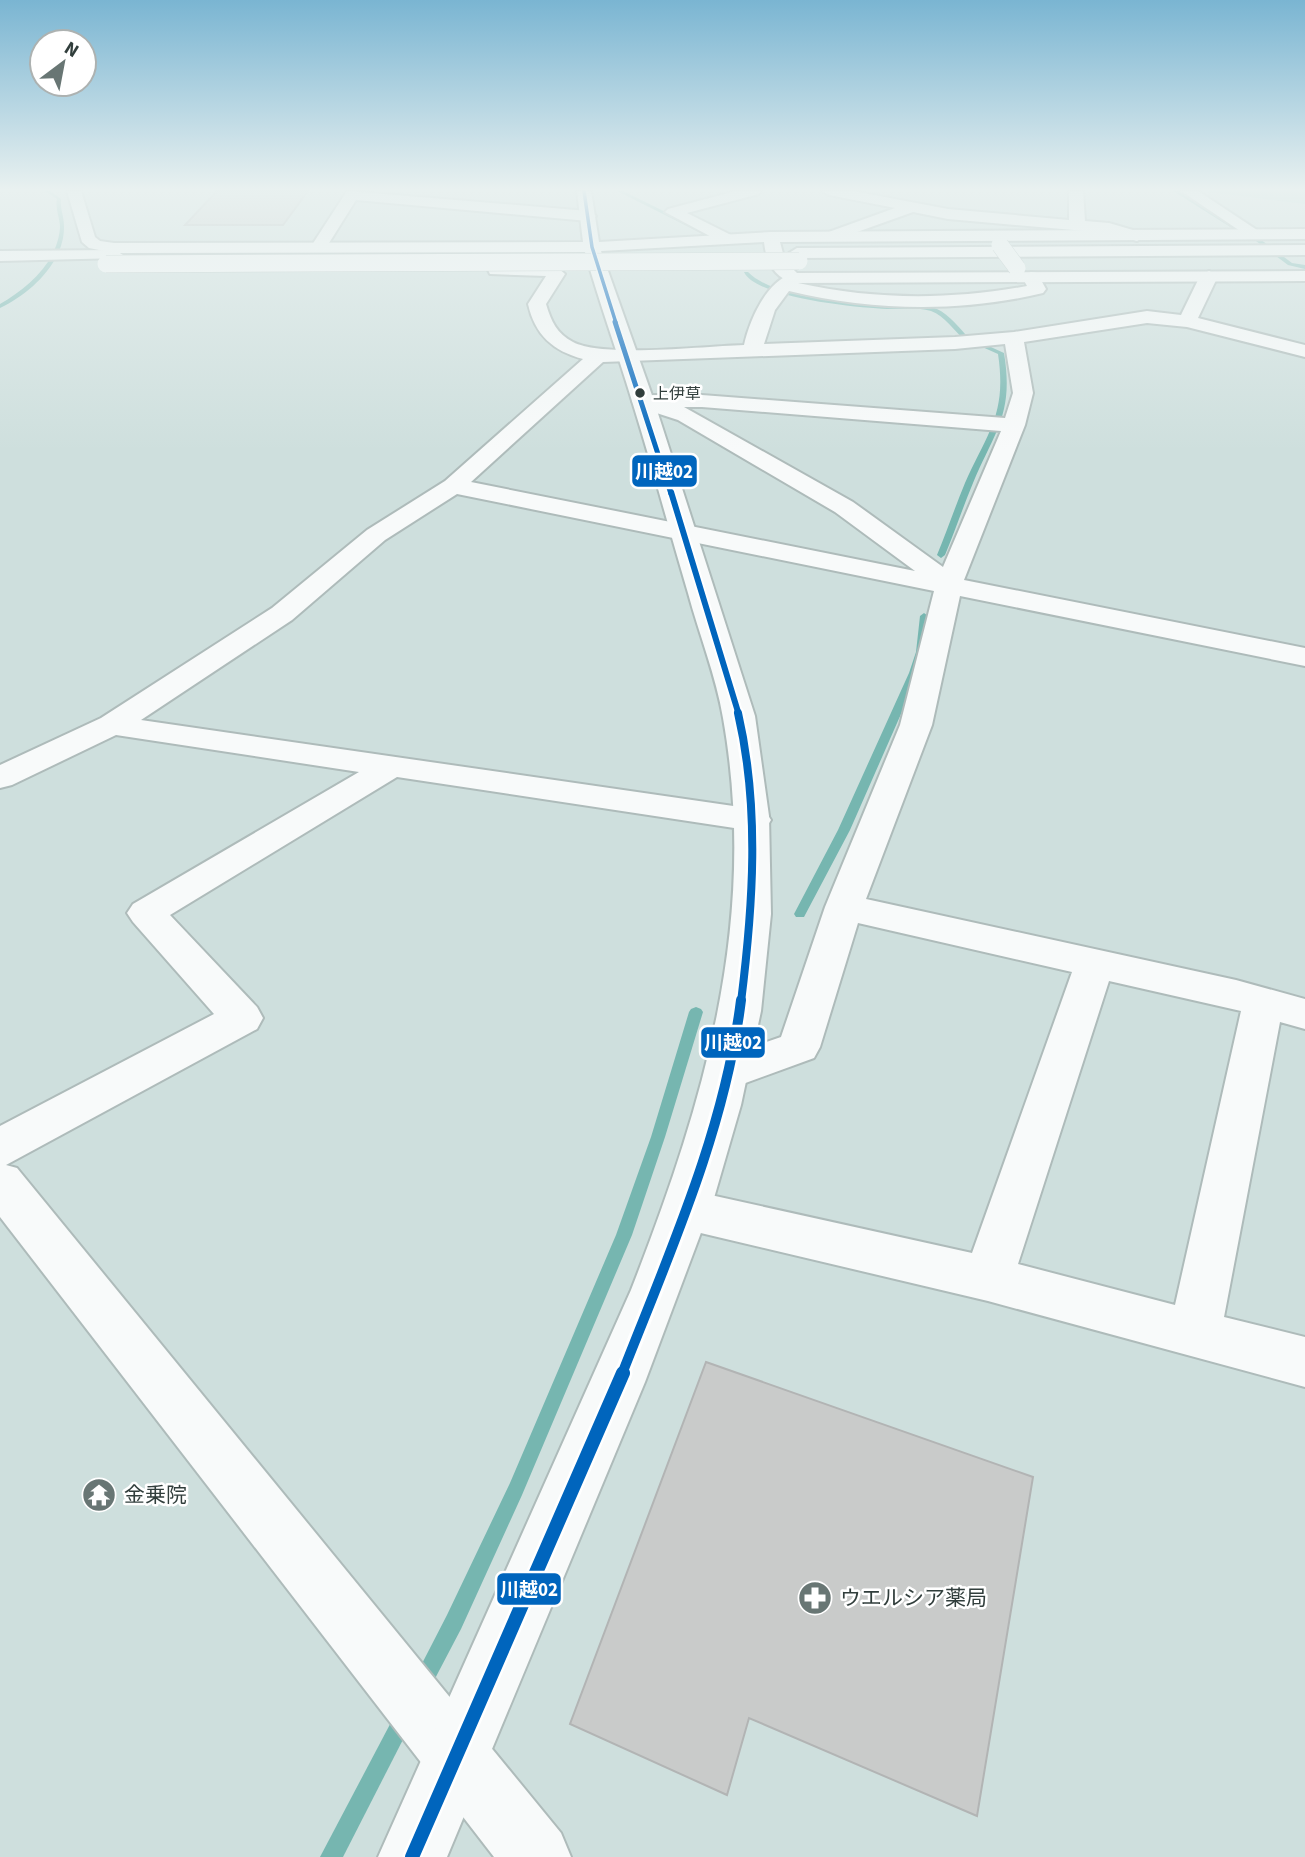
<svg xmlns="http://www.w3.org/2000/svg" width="1305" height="1857" font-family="'Source Sans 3','Noto Sans JP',sans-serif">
<rect width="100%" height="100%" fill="#cedfdd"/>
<polygon fill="#add6d0" points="1305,191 1305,204 1209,192 1209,191"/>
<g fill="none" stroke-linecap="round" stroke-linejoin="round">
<g fill="#76b6b0" fill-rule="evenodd">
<path d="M 45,191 L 50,191 L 61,199 C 60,209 64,216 64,226 C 65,262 30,294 0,308 L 0,304 C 28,288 58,262 60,227 C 60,218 55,209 57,199 Z"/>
<polygon points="617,191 623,191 710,234 705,235"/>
<polygon points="1173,191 1179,191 1236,227 1232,228"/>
<polygon points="1256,239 1260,239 1292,263 1305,265 1305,269 1288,265 1256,241"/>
<path d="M 744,272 L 748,272 C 773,298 852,304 888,305 C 904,306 921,303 937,309 C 950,315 959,328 969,338 L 964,339 C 953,330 945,316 931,311 C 917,307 902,309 887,309 C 858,308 756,298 744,272 Z"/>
<path d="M 982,343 L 1004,353 C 1014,414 995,431 973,483 C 963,507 955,531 945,555 L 941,558 L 937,555 C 947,531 955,507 965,483 C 988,432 1007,414 998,354 L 980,346 Z"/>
<polygon points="924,613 928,616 926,652 919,673 850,830 804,917 796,917 794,914 838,830 909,673 916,652 920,616"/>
<polygon points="696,1007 701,1009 703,1012 665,1137 632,1235 522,1495 461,1629 429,1690 422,1693 415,1690 412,1683 447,1615 510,1483 616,1235 651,1137 689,1012 691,1009"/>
<polygon points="404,1708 411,1711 414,1718 343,1857 320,1857 397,1711"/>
</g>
</g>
<g fill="#c9cbca" stroke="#b2b4b4" stroke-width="2">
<polygon points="217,191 308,191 283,225 185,225"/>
<polygon points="706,1362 1033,1477 977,1816 749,1718 727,1795 570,1724"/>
</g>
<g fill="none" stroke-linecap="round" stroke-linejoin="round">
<g stroke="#aebbba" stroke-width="4">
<g id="street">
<polygon points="347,191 588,211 596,216 588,221 356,200 324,251 312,251 310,248"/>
<polygon points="736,191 761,191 759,194 687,213 731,235 733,238 731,241 719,241 665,212 668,209"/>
<polygon points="822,191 853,191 948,209 1069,220 1069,191 1083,191 1085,221 1109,223 1143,233 1145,236 1137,241 1108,233 948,219 913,212 832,241 826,239 824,236 826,233 895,208 829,195"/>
<polygon points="1181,191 1198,191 1263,234 1261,237 1249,237"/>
<path d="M 496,265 C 516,265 550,259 565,274 L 546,304 C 551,321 557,334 573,342 C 603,358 706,346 744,345 C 750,319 767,280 794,273 L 803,278 L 798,283 C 874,300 951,300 1027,286 L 1022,277 L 1031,272 L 1037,273 L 1046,289 L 1043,293 C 960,313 872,311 789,291 L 775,310 L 764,344 L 955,337 L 1014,332 L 1147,311 L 1181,315 L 1200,276 L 1209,271 L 1218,276 L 1198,318 L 1305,345 L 1305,357 L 1187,327 L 1147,323 L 1024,342 L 1033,393 L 1025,425 L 964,580 L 1305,648 L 1305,666 L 960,596 L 932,725 L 866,899 L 1236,980 L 1305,999 L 1305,1029 L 1280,1022 L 1224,1317 L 1305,1337 L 1305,1387 L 988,1301 L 688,1230 L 671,1224 L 664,1210 L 671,1196 L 688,1190 L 972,1253 L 1072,972 L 858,923 L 820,1047 L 814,1058 L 729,1089 L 714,1084 L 707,1072 L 714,1060 L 781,1037 L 825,907 L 900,725 L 934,591 L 457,494 L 385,540 L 292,620 L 141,720 L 754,809 L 766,812 L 771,820 L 766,828 L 754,831 L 397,777 L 170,915 L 257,1007 L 263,1018 L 257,1029 L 6,1165 L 17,1168 L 561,1833 L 571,1857 L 494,1857 L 0,1217 L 0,1126 L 214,1014 L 133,922 L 127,913 L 133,904 L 359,772 L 116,735 L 12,785 L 0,788 L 0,765 L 101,718 L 272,608 L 367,530 L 445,481 L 583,359 C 553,351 535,335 528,304 L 546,276 L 490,274 L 488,270 ZM 1005,344 L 1013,393 L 1005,418 L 702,395 L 643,395 L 635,396 L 632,401 L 635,406 L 678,420 L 835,512 L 915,571 L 471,482 L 603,362 L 955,349 ZM 684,407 L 702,407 L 1001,431 L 943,567 L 853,502 ZM 1109,981 L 1241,1011 L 1175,1305 L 1018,1264 Z"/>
</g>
</g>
<g stroke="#aebbba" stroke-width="4">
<path id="secondary" d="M 67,191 L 81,191 L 95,237 L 100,241 L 114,243 L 583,242 L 577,191 L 591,191 L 599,242 L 771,232 L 1305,229 L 1305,239 L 780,242 L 785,261 L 797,273 L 1305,271 L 1305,281 L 794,283 C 774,278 766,261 764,242 L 601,251 L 654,401 L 755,716 L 769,816 L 771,914 L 761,1011 L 741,1105 L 714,1198 L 645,1382 L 447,1857 L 378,1857 L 631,1290 C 704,1103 759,921 723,718 C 716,676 699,634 688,593 C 669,529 652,465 632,401 C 617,351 599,302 585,252 L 114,253 L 89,248 L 82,242 Z"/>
</g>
<g stroke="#aebbba" stroke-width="4">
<g id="highway">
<polygon points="1305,245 1305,255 797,258 789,253 797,248"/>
<polygon points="115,250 123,255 121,258 0,261 0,251"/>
</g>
</g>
<use href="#street" fill="#f8fafa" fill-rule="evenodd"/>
<use href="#secondary" fill="#f8fafa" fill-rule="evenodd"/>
<use href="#highway" fill="#f8fafa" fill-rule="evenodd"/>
<g stroke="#aebbba" stroke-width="18" stroke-linecap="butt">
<polyline id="street-bridge" points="1000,245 1017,268"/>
</g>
<g stroke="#aebbba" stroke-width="18" stroke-linecap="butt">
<polyline id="highway-bridge" points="106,264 799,261"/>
</g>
<use href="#street-bridge" stroke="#f8fafa" stroke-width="17"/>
<use href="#highway-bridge" stroke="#f8fafa" stroke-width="17"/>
<g stroke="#fff" stroke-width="6">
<polyline id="bus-1-far5" points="584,191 592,247 616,323"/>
</g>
<g stroke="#fff" stroke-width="8">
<polyline id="bus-1-far4" points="615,322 671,494"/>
</g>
<g stroke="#fff" stroke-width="10">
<polyline id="bus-1-far3" points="671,492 739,715"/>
</g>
<g stroke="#fff" stroke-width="13">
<path id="bus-1-far2" d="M 738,713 C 760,808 753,906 741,1002"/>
</g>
<g stroke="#fff" stroke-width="16">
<path id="bus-1-far1" d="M 622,1374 C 669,1254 725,1130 741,1000"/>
</g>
<g stroke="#fff" stroke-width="19">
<polyline id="bus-1" points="412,1857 623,1373"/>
</g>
<use href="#bus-1-far5" stroke="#0065bd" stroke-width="3.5"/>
<use href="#bus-1-far4" stroke="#0065bd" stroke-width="5"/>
<use href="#bus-1-far3" stroke="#0065bd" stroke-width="6"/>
<use href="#bus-1-far2" stroke="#0065bd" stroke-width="8"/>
<use href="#bus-1-far1" stroke="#0065bd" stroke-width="10"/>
<use href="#bus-1" stroke="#0065bd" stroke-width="14"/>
</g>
<linearGradient id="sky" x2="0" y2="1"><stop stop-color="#7ab5d2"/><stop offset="0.42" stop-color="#e9f1f0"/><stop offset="1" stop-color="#e9f1f0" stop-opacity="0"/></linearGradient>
<rect width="1305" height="451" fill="url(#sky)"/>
<defs>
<g id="temple-disc" transform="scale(1.75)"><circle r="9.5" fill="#687674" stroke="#fff"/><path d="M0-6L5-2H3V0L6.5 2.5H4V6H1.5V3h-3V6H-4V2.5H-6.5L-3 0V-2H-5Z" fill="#fff"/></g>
<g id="pharmacy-disc" transform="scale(1.75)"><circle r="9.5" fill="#687674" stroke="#fff"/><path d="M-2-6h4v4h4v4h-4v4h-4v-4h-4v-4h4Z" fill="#fff"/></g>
</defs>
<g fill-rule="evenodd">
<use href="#temple-disc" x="99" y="1495"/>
<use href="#pharmacy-disc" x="815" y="1598"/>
</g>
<circle fill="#313e3c" stroke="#fff" stroke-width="2.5" cx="640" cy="393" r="6"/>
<g text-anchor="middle" stroke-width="5" stroke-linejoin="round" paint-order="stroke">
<g font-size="16" fill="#313e3c" stroke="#fff" text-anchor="start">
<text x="653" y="399">上伊草</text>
</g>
<g font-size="21" fill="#313e3c" stroke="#fff" text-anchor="start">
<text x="124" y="1502">金乗院</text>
<text x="840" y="1605">ウエルシア薬局</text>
</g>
</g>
<g stroke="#fff" stroke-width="2.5">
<rect x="631" y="454" width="67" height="34" rx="7" fill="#0065bd"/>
<rect x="700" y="1026" width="66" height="33" rx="7" fill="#0065bd"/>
<rect x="496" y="1572" width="66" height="34" rx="7" fill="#0065bd"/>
</g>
<g font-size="19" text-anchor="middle" font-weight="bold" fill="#fff">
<text x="664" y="478">川越02</text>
<text x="733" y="1049">川越02</text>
<text x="529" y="1596">川越02</text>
</g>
<g transform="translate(63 63) rotate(32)"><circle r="33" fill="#ffffff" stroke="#adb2b1" stroke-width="2"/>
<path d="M0-5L12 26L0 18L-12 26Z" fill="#687674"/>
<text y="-10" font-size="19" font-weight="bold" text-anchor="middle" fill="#313e3c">N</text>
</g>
</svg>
